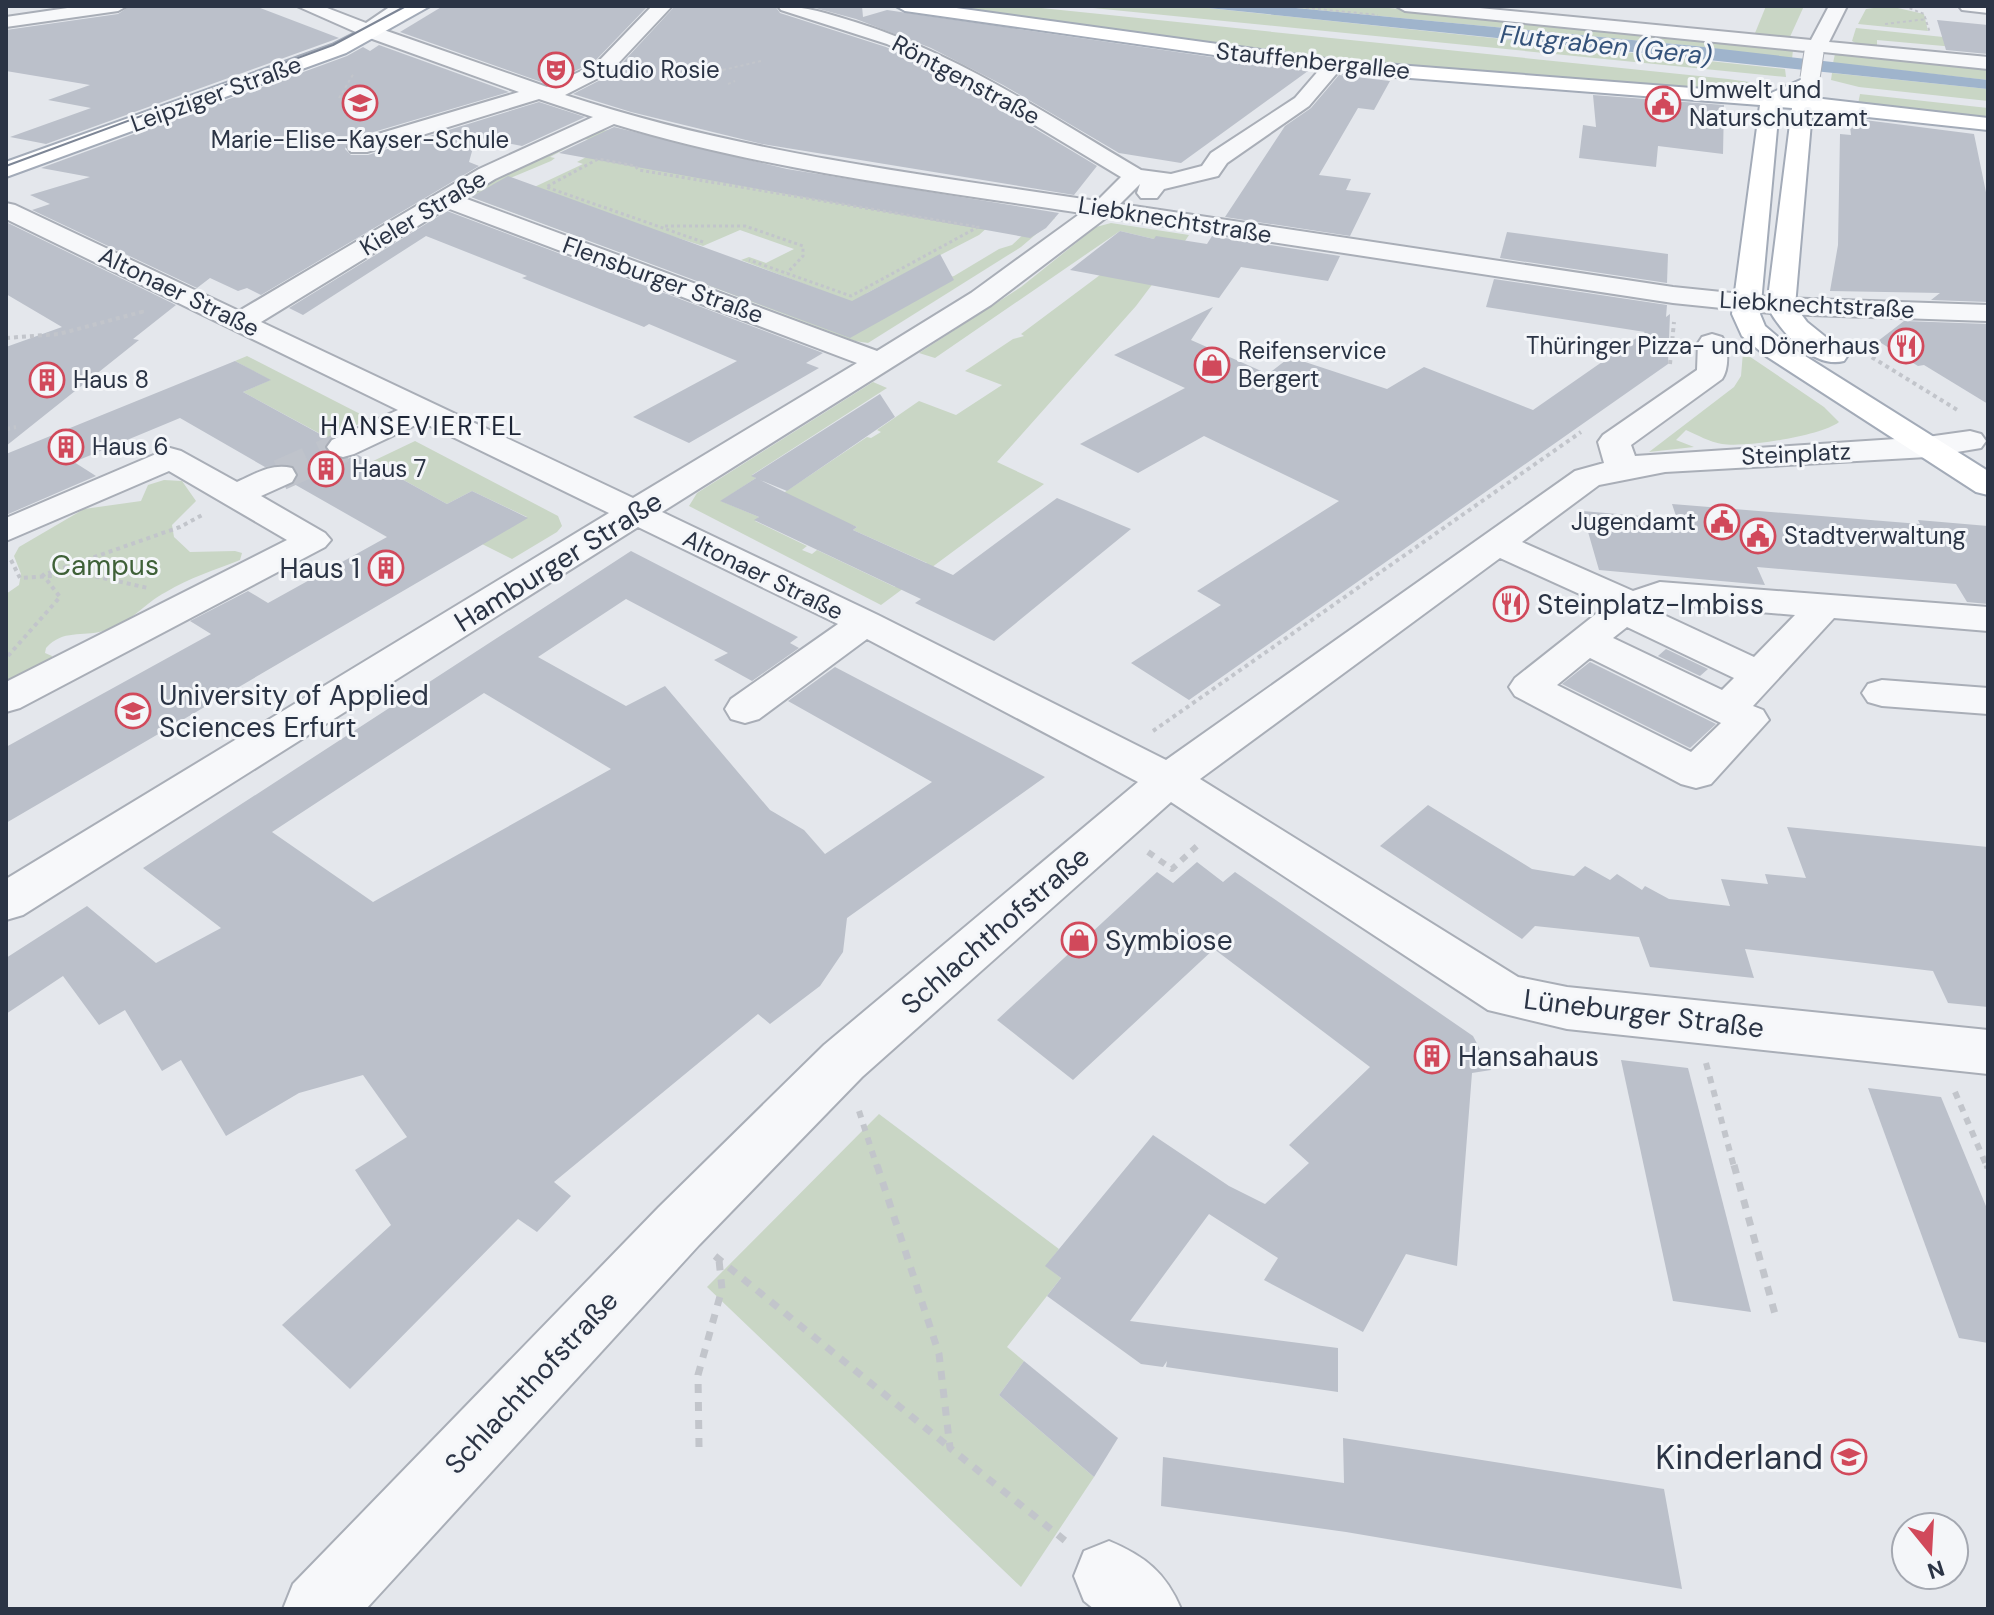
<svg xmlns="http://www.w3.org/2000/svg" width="1994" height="1615" font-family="'DM Sans',sans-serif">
<rect width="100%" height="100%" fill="#e4e7ec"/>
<g fill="#c9d6c5">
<polygon points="927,6 1022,6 1728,79 1749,82 1755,87 1753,93 1747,94 1338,62"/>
<polygon points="1073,6 1189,6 1785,69 1786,77"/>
<polygon points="1275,6 1370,6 1793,50 1792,59 1695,46"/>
<polygon points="1766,6 1804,6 1789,39 1753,38"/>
<polygon points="1889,6 1924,14 1928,31 1858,24 1866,9"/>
<polygon points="1856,28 1953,38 1988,50 1877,40 1877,48 1861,46 1852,41"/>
<polygon points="1835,54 1988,69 1988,80 1833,63"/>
<polygon points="1832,73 1988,89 1988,101 1859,87 1831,80"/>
<polygon points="1860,94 1988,108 1988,120 1858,104"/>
<path d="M 609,130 L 716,157 L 1055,218 L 1021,247 L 868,343 L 855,341 L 697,281 L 710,275 L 810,315 L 954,276 L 999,249 L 1012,245 L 1039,220 L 584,139 L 550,157 L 555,158 L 551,161 L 489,187 L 663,268 L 469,196 C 485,177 584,132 609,130 Z"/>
<polygon points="590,155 989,226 979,235 867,293 853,306 841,298 741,260 749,257 766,263 794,249 740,230 703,246 528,190 583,164 577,162"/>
<polygon points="1111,223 1189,235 1185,241 1154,239 1120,231 935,358 919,353 1021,287 1096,227"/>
<polygon points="1175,254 1136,306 997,462 1044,484 881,605 689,506 697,493 873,382 887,388 752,475 756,478 721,501 759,517 755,521 807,546 802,550 812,554 817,550 895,587 927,563 853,530 857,527 779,496 867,437 871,438 881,432 877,430 919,401 956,415 1002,385 965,371 1013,339 1024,336 1021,334 1112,266"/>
<path d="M 1743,352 L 1824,407 L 1839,422 C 1821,436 1744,448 1722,444 C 1710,442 1697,435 1686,430 L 1676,440 L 1694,447 L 1649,452 L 1734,387 L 1741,376 Z"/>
<polygon points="247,356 370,419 328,438 243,392 270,380 235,361"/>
<polygon points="415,441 558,516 562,526 557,532 512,559 482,544 527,517 472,491 447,504 371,462"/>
<path d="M 164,480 L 182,481 L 196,501 L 172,525 L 174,537 L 190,552 L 235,551 L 242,553 L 240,560 C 215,570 189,578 166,592 C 143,604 132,623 103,631 C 82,637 63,629 46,648 L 45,653 L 52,656 L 50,663 L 6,692 L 6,594 L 19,585 L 21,574 L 14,556 L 19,547 L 84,509 L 141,501 L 148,485 Z"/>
<polygon points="879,1114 1059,1249 1046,1266 1061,1278 1007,1347 1024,1361 999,1395 1094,1477 1021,1587 707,1287"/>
</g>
<polygon fill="#9fb4cc" points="1189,6 1275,6 1695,46 1988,80 1988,89"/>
<g fill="#bbc0ca" fill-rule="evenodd">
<polygon points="130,6 255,6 339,38 46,144 10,137 91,108 48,100 90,85 6,71 6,30 118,14"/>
<polygon points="443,6 648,6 594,62 547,84 400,32"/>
<polygon points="675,6 775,6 780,13 886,47 951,78 1097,166 1074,195 762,144 631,112 573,94 612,74"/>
<polygon points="808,6 862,6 863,17 887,10 1308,71 1181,163 1119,153 1003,85 931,48 856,19"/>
<polygon points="1937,20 1988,25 1988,54 1946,50"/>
<polygon points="379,45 509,92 350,139 345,149 351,155 368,155 539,102 585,117 522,146 476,137 469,162 479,166 261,295 247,288 238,291 210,278 197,288 32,210 50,204 30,195 90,177 41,168 347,56 363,47 370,51"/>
<polygon points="1339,75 1390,81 1374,110 1358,108 1319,175 1351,179 1346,190 1371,193 1350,236 1225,217 1285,126 1311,108"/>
<polygon points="1593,95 1724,105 1723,154 1658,146 1656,167 1579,158 1583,125 1596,127"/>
<polygon points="1849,118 1974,134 1988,202 1988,302 1931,300 1940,293 1830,291 1838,245 1840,134 1851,135"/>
<polygon points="614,127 787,169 1059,213 1046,228 1030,238 559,153"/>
<polygon points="508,176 852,301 940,254 954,280 850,338 471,197"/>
<polygon points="447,211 823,353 806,363 819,368 689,443 633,417 737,361 649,324 644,327 522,278 527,276 426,236 303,315 289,308"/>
<polygon points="6,222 176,305 133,339 139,340 6,446 6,347 62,327 6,294"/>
<polygon points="1120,231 1154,239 1156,236 1207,244 1212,236 1340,256 1328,281 1241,267 1219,298 1070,270"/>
<polygon points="1507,232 1668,254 1667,283 1500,258"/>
<polygon points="1494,279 1667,305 1666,317 1670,314 1668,364 1189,700 1131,663 1221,605 1197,591 1339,501 1204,436 1138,473 1080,444 1185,388 1114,355 1213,307 1191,340 1268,374 1290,357 1387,389 1424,367 1533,410 1645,332 1486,307"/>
<polygon points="1904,321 1988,324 1988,404 1924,365 1918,366 1878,341"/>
<polygon points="235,361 271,380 243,392 329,439 324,447 331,457 344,460 358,455 447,504 472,491 528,518 6,823 6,747 211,634 190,621 248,591 268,603 387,537 294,484 299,474 292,465 265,467 180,418 74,462 96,476 6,515 6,454"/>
<polygon points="880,394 895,417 787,491 760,480 857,527 853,530 953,575 1057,498 1131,529 994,641 915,603 921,599 754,520 759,517 720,501 756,478 751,476"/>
<polygon points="1672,504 1920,524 1918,520 1988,526 1988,604 1967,602 1956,584 1757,567 1765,585 1599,570 1582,511 1677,519"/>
<path d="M 631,551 L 798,637 L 790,643 L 799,648 L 752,681 L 714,660 L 728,653 L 626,599 L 538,657 L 626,706 L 665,686 L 770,810 L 804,830 L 825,854 L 932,782 L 788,701 L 835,667 L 1045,777 L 847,918 L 843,952 L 820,986 L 770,1024 L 758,1014 L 554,1182 L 571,1196 L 537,1232 L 518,1219 L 350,1389 L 282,1325 L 391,1225 L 355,1170 L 407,1137 L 363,1075 L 299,1093 L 226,1136 L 181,1060 L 162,1071 L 125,1010 L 99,1025 L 63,976 L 6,1014 L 6,958 L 87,906 L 156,963 L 221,928 L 143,868 ZM 484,693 L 611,769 L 373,902 L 272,832 Z"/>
<polygon points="1666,649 1708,669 1700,676 1658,656"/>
<polygon points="1590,662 1712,722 1716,724 1690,748 1562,684"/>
<polygon points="1428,805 1532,869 1574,876 1585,866 1610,880 1617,874 1642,890 1645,886 1669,899 1730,906 1721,879 1768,884 1765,874 1806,878 1787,827 1988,847 1988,1007 1948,1003 1933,971 1745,949 1754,978 1650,967 1639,937 1535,926 1522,939 1380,846"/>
<polygon points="1197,862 1223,882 1235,872 1473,1036 1491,1070 1472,1073 1457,1266 1406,1254 1363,1332 1264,1280 1278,1258 1209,1214 1130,1321 1338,1348 1338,1392 1166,1367 1167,1361 1163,1367 1141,1364 1047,1296 1061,1278 1045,1266 1153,1135 1229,1186 1265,1204 1309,1163 1289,1145 1370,1067 1214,949 1073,1080 997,1020 1157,872 1173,883"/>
<polygon points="1621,1060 1688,1068 1751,1312 1673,1301"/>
<polygon points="1868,1088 1941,1097 1988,1211 1988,1343 1959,1338"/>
<polygon points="1024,1361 1118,1438 1094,1477 999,1395"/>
<polygon points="1343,1438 1664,1489 1682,1589 1346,1532 1161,1506 1163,1457 1344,1483"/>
</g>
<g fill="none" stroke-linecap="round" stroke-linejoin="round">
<polyline stroke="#bfc3cb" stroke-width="31" stroke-dasharray="31 15" stroke-linecap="butt" points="280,475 343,447"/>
<g stroke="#a9aeb7" stroke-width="4">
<g id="minor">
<polygon points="81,6 127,6 118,11 6,27 6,17"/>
<path d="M 297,6 L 322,6 L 366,23 L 391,6 L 411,6 L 381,29 L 547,87 L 596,64 L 652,6 L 672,6 L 610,72 L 565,95 C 738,152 917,174 1097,201 L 1121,177 L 952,75 L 887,44 L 781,10 L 778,6 C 806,6 829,14 855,22 C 958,54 1048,115 1141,170 L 1171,174 L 1202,166 L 1211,153 L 1295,98 L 1326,62 L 1333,60 L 1343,66 L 1309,106 L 1227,163 L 1218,176 L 1164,189 L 1157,198 L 1141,198 L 1137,193 L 1140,184 L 1120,204 L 1673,287 L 1781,298 L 1988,305 L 1988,321 L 1781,314 L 1673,303 L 1107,217 L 991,305 L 662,512 L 878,615 L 1166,760 L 1575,471 L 1604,463 L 1598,442 L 1603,435 L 1697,370 L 1698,343 L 1702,337 L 1712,334 L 1722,337 C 1729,347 1729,369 1722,379 L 1631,445 L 1635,456 L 1927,437 L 1970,431 L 1981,434 L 1986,441 L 1981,448 L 1927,457 L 1665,472 L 1599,485 L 1522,542 L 1633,591 L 1660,582 L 1988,607 L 1988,631 L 1834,618 L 1753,706 L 1763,710 L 1769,720 L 1711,784 L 1696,788 L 1681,784 L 1515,696 L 1509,687 L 1515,678 L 1606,606 L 1500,558 L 1200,779 L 1518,977 L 1567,987 L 1988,1030 L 1988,1074 L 1567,1029 L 1488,1010 L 1171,802 L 862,1077 L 699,1245 L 366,1609 L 283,1609 L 293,1584 L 659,1207 L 824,1045 L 1138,782 L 867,639 L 759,719 L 745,723 L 731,719 L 725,709 L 731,699 L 838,624 L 638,527 L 23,915 L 6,920 L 6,879 L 609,513 L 422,422 L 354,454 L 343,457 L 332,454 L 327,447 L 332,440 L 398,410 L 6,219 L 6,203 L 15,205 L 239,311 L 479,169 L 593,117 L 539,99 L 367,152 L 351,152 L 348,147 L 351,142 L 519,92 L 367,37 ZM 614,124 C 766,170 925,189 1081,213 L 971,293 L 877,351 L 464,198 L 495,179 ZM 447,208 L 857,363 L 633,498 L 261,322 ZM 1664,604 L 1795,615 L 1754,657 L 1651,609 ZM 1627,627 L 1734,678 L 1722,690 L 1613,638 ZM 1590,658 L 1713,719 L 1721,723 L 1691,752 L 1557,685 Z"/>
<polygon points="1396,6 1459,6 1811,40 1829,6 1847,6 1829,42 1988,57 1988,69 1823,52 1814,58 1807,56 1805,51 1405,11"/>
<polygon points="1959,6 1988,6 1988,13 1962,10"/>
<path d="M 170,448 L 181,451 L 237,482 C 255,474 271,463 292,468 L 296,475 L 292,482 L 261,496 L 325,533 L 331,540 L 325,547 L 20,708 L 6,712 L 6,682 L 287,540 L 169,471 L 6,541 L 6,518 Z"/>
<polygon points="1882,680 1988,688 1988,714 1882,706 1868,702 1862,693 1868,684"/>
<path d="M 1109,1541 C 1145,1556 1166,1573 1181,1609 L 1094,1609 L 1084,1601 L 1074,1576 L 1084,1551 Z"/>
</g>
</g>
<g stroke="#a3abb8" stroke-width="4">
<g id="major">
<polygon points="408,6 430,6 346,53 6,177 6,162 332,45"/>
<path d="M 896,6 L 942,6 L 1333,60 L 1769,94 L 1805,78 L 1815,84 L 1814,98 L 1988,118 L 1988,130 L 1812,111 L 1795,306 L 1807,322 L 1848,355 L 1844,361 C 1813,369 1780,331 1767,306 L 1792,108 L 1779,107 L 1760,314 L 1765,326 L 1786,344 L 1988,471 L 1988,495 L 1976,492 L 1766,356 L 1742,336 L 1732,314 L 1760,105 L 1333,72 L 905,11 Z"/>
</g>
</g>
<g stroke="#c2c5cb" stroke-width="2" stroke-dasharray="3 3" stroke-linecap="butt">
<polyline points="1288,6 1378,15"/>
<polyline points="1904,6 1924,14 1930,33"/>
<polyline points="1885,24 1927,19"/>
<polyline points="711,64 724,71"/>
<polyline points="723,70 761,61"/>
<polyline points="728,84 735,81"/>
<polyline points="339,98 354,73"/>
</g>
<g stroke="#c2c5cb" stroke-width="3" stroke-dasharray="3 3" stroke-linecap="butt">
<polyline points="665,226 745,226 803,246 803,256 787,273"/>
<polyline points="703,242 546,187 598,159 635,166 639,170 978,227 851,296 749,260"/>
<polyline points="141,312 145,311"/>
</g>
<g stroke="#c2c5cb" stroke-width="4" stroke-dasharray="4 4" stroke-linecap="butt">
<polyline points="6,338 59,334 145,311"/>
<polyline points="1865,353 1959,411"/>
<polyline points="1670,364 1674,322"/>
<polyline points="6,429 16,427"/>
<polyline points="11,560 20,578 85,574 148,588"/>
<polyline points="8,656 60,597 43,575 180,527 204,514"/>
<polyline points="1153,731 1581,432"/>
</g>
<g stroke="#c2c5cb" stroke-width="6" stroke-dasharray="7 7" stroke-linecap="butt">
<polyline points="1148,852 1172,869 1199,844"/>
<polyline points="1706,1063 1734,1167"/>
<polyline points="1955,1092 1987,1167"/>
<polyline points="859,1111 877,1167"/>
</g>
<g stroke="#c2c5cb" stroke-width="7" stroke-dasharray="9 9" stroke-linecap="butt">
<polyline points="877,1165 939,1354 950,1448 1068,1543"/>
<polyline points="1734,1165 1775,1314"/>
<polyline points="1987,1165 1988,1168"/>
<polyline points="715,1256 949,1447"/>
<polyline points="699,1447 698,1375 722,1289 719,1260"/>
</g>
<use href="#minor" fill="#f7f8fa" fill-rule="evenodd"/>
<use href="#major" fill="#fff" fill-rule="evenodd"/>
<polyline stroke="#7d8696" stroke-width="2" points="6,166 333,45 406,6"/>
<g stroke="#a9aeb7" stroke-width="21" stroke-linecap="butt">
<polyline id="minor-bridge" points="1810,78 1814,52"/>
</g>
<use href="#minor-bridge" stroke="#f7f8fa" stroke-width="19"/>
</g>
<defs>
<g id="theatre-ring" transform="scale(1.8)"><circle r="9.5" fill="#f4f6f9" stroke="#d1495b" stroke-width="1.5"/><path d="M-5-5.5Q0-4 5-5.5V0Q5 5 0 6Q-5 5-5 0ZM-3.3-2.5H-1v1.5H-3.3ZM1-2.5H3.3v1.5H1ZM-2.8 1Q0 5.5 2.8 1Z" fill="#d1495b"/></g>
<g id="school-ring" transform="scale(1.8)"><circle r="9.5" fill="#f4f6f9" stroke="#d1495b" stroke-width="1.5"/><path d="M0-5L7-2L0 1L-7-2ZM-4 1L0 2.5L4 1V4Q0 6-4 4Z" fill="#d1495b"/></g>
<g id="civic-ring" transform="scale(1.8)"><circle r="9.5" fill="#f4f6f9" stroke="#d1495b" stroke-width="1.5"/><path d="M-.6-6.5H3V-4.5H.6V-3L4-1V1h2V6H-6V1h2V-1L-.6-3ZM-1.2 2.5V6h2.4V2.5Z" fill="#d1495b"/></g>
<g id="restaurant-ring" transform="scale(1.8)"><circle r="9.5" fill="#f4f6f9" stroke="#d1495b" stroke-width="1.5"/><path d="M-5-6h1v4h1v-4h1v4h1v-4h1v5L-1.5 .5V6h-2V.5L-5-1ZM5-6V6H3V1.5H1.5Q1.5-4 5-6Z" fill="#d1495b"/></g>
<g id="shop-ring" transform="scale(1.8)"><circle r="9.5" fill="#f4f6f9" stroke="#d1495b" stroke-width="1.5"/><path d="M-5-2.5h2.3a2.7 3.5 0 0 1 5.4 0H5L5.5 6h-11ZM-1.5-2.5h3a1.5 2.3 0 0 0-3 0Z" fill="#d1495b"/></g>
<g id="building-ring" transform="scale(1.8)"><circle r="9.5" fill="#f4f6f9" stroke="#d1495b" stroke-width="1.5"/><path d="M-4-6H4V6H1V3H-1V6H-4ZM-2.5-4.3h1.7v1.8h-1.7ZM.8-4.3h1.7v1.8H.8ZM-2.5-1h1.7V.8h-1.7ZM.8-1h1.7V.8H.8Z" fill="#d1495b"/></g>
<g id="university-ring" transform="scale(1.8)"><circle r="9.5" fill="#f4f6f9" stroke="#d1495b" stroke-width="1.5"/><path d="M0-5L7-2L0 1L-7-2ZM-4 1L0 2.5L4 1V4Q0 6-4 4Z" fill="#d1495b"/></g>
</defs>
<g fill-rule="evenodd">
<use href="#theatre-ring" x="556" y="70"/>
<use href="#school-ring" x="360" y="103"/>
<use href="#civic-ring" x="1663" y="104"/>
<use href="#restaurant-ring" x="1906" y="346"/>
<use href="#shop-ring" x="1212" y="365"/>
<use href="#building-ring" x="47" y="380"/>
<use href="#building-ring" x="66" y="447"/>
<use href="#building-ring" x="326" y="469"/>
<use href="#civic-ring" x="1722" y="522"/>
<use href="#civic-ring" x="1758" y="536"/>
<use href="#building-ring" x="386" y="568"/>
<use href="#restaurant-ring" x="1511" y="604"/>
<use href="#university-ring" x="133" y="711"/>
<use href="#shop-ring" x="1079" y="940"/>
<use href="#building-ring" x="1432" y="1056"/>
<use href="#school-ring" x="1849" y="1457"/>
</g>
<g text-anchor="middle" stroke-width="6" stroke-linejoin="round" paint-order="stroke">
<g font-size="24" fill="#2b3445" stroke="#f4f6f9">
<text transform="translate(1313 61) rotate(6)" y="8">Stauffenbergallee</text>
<text transform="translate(966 80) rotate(28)" y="8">Röntgenstraße</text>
<text transform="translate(216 94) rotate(-20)" y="8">Leipziger Straße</text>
<text transform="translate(423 213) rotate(-31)" y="8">Kieler Straße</text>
<text transform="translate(1175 220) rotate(9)" y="8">Liebknechtstraße</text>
<text transform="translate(663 280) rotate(20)" y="8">Flensburger Straße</text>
<text transform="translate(179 292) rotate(26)" y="8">Altonaer Straße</text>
<text transform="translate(1817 305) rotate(3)" y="8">Liebknechtstraße</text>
<text transform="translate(1796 454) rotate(-3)" y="8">Steinplatz</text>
<text transform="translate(763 575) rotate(26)" y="8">Altonaer Straße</text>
</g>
<g font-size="24" fill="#2b3445" stroke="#f4f6f9" text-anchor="start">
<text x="582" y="78">Studio Rosie</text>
<text x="1689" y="98">Umwelt und<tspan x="1689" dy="28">Naturschutzamt</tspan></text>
<text x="360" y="148" text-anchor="middle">Marie-Elise-Kayser-Schule</text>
<text x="1880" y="354" text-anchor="end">Thüringer Pizza- und Dönerhaus</text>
<text x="1238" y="359">Reifenservice<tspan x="1238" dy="28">Bergert</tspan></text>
<text x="73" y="388">Haus 8</text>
<text x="92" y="455">Haus 6</text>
<text x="352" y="477">Haus 7</text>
<text x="1696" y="530" text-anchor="end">Jugendamt</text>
<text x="1784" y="544">Stadtverwaltung</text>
</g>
<g font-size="26" font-style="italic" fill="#34527a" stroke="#f4f6f9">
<text transform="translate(1606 45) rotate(6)" y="9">Flutgraben (Gera)</text>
</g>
<g font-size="26" letter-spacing="2" fill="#1d2536" stroke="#f4f6f9">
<text x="422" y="435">HANSEVIERTEL</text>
</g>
<g font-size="28" fill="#2b3445" stroke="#f4f6f9">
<text transform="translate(558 561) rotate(-32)" y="10">Hamburger Straße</text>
<text transform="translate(995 930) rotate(-41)" y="10">Schlachthofstraße</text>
<text transform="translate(1644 1013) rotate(7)" y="10">Lüneburger Straße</text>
<text transform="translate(531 1382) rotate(-47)" y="10">Schlachthofstraße</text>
</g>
<g font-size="28" fill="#3f6138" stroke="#f4f6f9">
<text x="105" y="575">Campus</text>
</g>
<g font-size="28" fill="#2b3445" stroke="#f4f6f9" text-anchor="start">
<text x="360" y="578" text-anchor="end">Haus 1</text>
<text x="1537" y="614">Steinplatz-Imbiss</text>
<text x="159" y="705">University of Applied<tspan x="159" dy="32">Sciences Erfurt</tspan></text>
<text x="1105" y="950">Symbiose</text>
<text x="1458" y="1066">Hansahaus</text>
</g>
<g font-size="34" fill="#2b3445" stroke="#f4f6f9" text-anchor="end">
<text x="1823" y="1469">Kinderland</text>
</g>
</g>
<rect width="1994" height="1615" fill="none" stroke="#2b3445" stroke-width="16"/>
<g transform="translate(1930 1551) rotate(162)"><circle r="38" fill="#f4f6f9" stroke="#a4a8b1" stroke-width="2"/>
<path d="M0-6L14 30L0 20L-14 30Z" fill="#d1495b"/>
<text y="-12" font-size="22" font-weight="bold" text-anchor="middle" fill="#2b3445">N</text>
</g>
</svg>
